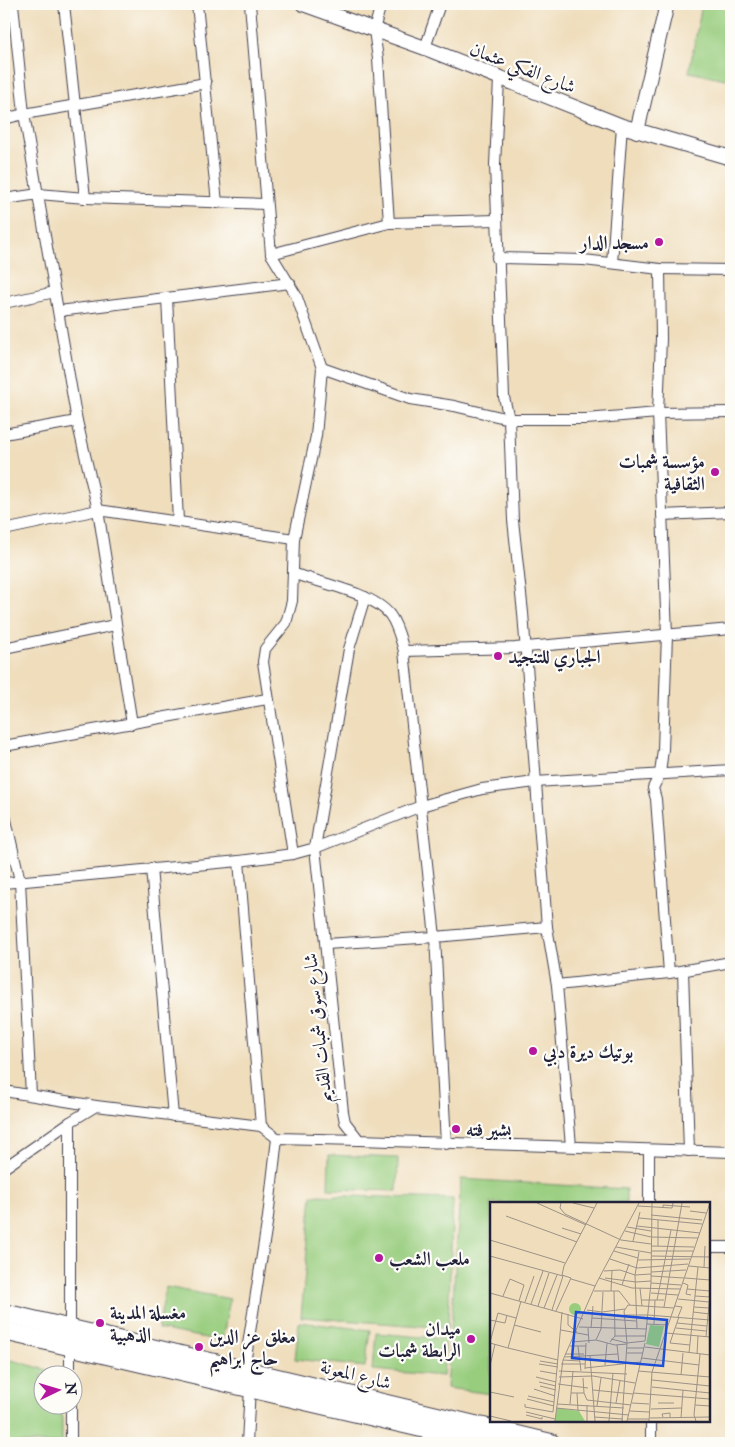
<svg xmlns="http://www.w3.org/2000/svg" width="735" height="1447" font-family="'IM FELL Double Pica',Amiri,serif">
<rect width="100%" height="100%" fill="#fdfcf7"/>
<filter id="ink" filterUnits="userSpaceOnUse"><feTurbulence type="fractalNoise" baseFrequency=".02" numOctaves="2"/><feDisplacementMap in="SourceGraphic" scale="10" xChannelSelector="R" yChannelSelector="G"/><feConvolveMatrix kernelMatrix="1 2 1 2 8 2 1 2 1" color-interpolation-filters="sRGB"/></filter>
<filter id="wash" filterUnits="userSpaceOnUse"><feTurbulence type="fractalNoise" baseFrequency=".0096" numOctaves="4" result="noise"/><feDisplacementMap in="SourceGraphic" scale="20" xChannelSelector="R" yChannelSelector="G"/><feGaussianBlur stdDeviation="1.12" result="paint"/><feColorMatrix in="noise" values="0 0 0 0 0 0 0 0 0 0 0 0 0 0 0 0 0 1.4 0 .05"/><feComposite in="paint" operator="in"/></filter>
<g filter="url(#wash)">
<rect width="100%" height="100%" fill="#efddbb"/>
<g fill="#98cd7e" stroke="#5d785c">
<polygon points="702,4 731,4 731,80 689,72"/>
<polygon points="329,1155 398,1158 397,1191 328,1189"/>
<polygon points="461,1179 626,1189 626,1203 491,1203 491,1394 447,1388"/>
<polygon points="312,1195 453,1199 448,1328 301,1317"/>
<polygon points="166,1287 230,1299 222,1341 158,1329"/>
<polygon points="299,1322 370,1330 365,1367 295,1359"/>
<polygon points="376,1333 446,1339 443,1376 373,1370"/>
<polygon points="4,1358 62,1374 42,1374 42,1404 62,1405 62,1443 4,1443"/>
</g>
</g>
<g filter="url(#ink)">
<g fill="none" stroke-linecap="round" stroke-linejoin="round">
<g stroke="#413e4e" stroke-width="12">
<g id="minor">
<polyline points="13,4 24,114 77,421 98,510 132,724"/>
<polyline points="64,4 85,198"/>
<polyline points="197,4 217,203"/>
<polyline points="250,4 271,254 296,295 322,368 316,436 294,539 292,601 286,623 265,649 263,662 293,854"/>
<polyline points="381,4 374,30 378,59 389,223"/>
<polyline points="425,48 440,4"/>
<polyline points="499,79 495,165 504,397 509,419 513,520 523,613 547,927 557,985 571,1146"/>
<polyline points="4,119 24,114 206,83"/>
<polyline points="4,199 39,194 85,198 266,204"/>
<polyline points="271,254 389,223 496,220"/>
<polyline points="497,258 584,260 660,269 731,270"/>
<polyline points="612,263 622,126"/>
<polyline points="660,269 661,339 658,413 667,634 663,749 660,774 653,788 656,799 669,973"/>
<polyline points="167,298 178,521"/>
<polyline points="4,303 55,292"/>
<polyline points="59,311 290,283"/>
<polyline points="322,368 410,399 454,406 509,419 586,419 658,413 731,412"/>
<polyline points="4,434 77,421"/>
<polyline points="662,515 731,512"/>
<polyline points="4,530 98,510 294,539"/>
<path d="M 295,574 C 321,583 373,593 390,615 C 398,626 400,638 404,651 L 435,937 L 446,1144"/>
<polyline points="4,648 115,625"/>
<polyline points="404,651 515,648 731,629"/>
<polyline points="4,746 267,699"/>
<polyline points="4,811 20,881 31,1095"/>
<polyline points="315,848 421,806 482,789 535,782 731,770"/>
<polyline points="315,848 349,649 365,597"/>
<polyline points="239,861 261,1126"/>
<polyline points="151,868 173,1116"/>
<polyline points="4,883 239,861 293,854 315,848 343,1112 345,1122 359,1140 731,1152"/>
<polyline points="326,944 435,937 547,927"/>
<polyline points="683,971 689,1151"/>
<polyline points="557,985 669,973 731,962"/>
<polyline points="4,1091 96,1106 261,1126 277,1138 359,1140"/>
<polyline points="649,1151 649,1203"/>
<polyline points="4,1168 70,1122"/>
<polyline points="709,1247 731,1247"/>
<polyline points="70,1374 70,1122 96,1106"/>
<polyline points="71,1404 71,1443"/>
<polyline points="651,1421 651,1443"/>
<polyline points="247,1443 250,1387 244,1370 268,1217 277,1138"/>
</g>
</g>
<g stroke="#413e4e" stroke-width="16">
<g id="tertiary">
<polyline points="303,4 425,48 622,126 731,158"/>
<polyline points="637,131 667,4"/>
</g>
</g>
<g stroke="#413e4e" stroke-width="20">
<g id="trunk">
<polyline points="4,1313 551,1443"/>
<polyline points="4,1331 486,1443"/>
</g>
</g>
<use href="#minor" stroke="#fff" stroke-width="10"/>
<use href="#tertiary" stroke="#fff" stroke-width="14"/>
<use href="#trunk" stroke="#fff" stroke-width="18"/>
</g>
</g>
<g fill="#b5179e" stroke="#fdfcf7" stroke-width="2">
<circle cx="659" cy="242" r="5"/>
<circle cx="715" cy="472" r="5"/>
<circle cx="498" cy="656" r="5"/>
<circle cx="533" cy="1051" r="5"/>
<circle cx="456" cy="1129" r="5"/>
<circle cx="379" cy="1258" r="5"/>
<circle cx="100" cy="1323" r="5"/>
<circle cx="471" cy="1339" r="5"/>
<circle cx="199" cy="1347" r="5"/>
</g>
<g text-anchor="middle" stroke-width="4.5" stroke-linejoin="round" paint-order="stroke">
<g font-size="19" fill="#22223b" stroke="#fdfcf7">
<text transform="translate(523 67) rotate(21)" y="7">شارع الفكي عثمان</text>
<text transform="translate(317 1028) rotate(-96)" y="7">شارع سوق شمبات القديم</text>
<text transform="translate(356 1374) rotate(14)" y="7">شارع المعونة</text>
</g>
<g font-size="19" font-weight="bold" fill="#22223b" stroke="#fdfcf7" text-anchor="start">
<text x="649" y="249" text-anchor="end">مسجد الدار</text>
<text x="705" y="468" text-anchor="end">مؤسسة شمبات<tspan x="705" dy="22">الثقافية</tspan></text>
<text x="508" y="663">الجباري للتنجيد</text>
<text x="543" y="1058">بوتيك ديرة دبي</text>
<text x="466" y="1136">بشير فته</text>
<text x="389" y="1265">ملعب الشعب</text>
<text x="110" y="1319">مغسلة المدينة<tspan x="110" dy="22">الذهبية</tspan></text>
<text x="461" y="1335" text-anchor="end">ميدان<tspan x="461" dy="22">الرابطة شمبات</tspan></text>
<text x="209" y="1343">مغلق عز الدين<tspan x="209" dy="22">حاج ابراهيم</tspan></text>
</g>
</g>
<g transform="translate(490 1202)">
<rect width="220" height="220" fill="#efddbb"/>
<path d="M79 107a6 6 0 1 1 12 0a6 6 0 1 1-12 0ZM 160,123 L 174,124 L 169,145 L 156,142 Z" fill="#98cd7e"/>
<path d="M 67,206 L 89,209 L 95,219 L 65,219 Z" fill="#98cd7e"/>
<path fill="none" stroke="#9d9288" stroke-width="1" d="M 47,1 L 96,23M 71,1 L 70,6 L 75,12 L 131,38 L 161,42M 83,1 L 104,6M 148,4 L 182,6 L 183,1M 173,6 L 173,3 L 200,5M 200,9 L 216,11M 161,13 L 212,18M 16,14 L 87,40M 149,16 L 212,22M 168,18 L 168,44M 147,24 L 210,31M 137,25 L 161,29M 72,26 L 91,32M 135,29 L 161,35 L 208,36M 0,38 L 75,61M 143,39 L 150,10M 161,44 L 204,45M 126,45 L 161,51M 124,49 L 148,56M 162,49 L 203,49M 0,54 L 73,74M 162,54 L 220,55M 120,57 L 147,66 L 198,62M 148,58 L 200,57M 199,64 L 220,66M 214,66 L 215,44M 114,69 L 130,68 L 145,73 L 161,72M 161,70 L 196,68M 161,74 L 194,76M 109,76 L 142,86 L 190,87M 115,76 L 146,80M 195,76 L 220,78M 81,77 L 105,84M 146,80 L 161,79M 161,81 L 191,83M 193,81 L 198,83 L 196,92 L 201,93M 132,83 L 139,62M 150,86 L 152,104M 197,87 L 220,89M 104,89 L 129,89 L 140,103M 121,89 L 122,68M 0,91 L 93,117M 161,91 L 188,93M 13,94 L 20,77 L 34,83 L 29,99M 205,94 L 220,95M 188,97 L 219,100M 152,98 L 174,98M 167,98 L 181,28M 35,100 L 44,74M 41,102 L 53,69M 48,104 L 59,71M 185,104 L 192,105 L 188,115M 174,105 L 192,1M 204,105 L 219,106M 54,106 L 67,73M 62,108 L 73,74M 97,108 L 112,110M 66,109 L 81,76 L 72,73 L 74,64 L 107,1M 112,110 L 135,107M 203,110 L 220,112M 78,112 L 78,123 L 87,130M 134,113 L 158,113M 158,113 L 220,118M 102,116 L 146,119M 0,118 L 15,121 L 17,113M 187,121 L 217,124M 157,122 L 177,123M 164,122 L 165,98M 24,123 L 51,130M 89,125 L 157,127M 98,126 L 99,141M 101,126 L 103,104M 186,126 L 216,129M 147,127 L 145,73 L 149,50M 71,128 L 98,133M 176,131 L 220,135M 183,132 L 180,141 L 200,143M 183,132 L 189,115M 125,134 L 156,134M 216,135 L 220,92M 121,137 L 137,141M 106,138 L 111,127 L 113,90M 0,140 L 8,111 L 26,116M 82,140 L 106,138 L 125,143 L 137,142M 120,140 L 125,134 L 124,89M 0,141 L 18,146 L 31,99M 137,141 L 134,109 L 138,103 L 184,106M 127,143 L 129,161M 80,144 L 96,144M 88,144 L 91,169M 155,145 L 220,153M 18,146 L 68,158M 137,146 L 154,146M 137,151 L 153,151M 199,151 L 208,65M 75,152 L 94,152M 207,152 L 208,134M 100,154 L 105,219M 75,155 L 128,152M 152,156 L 209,163M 73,158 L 90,159M 50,159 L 68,162M 49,162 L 68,165M 71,162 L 95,162M 115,163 L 117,141M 0,164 L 5,142M 95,166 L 151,160M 95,167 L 96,141M 50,169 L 67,172M 69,169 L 137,172M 148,169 L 220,175M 191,173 L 193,151M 46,175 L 66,180M 69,175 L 103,174 L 145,181M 93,176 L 94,191M 162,178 L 220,184M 49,180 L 66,184M 68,182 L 98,186M 50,184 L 66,188M 162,185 L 220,191M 44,187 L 65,194M 103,188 L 143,192M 0,190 L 24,195M 81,191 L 94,191 L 97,198M 87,191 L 88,209M 143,191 L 220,197M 37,197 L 64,204M 97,198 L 141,203M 64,200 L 72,110M 126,201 L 130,179M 142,201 L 159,202M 168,201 L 184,201M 35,202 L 35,205 L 63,210 L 64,200 L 38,194M 67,202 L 134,206M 80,202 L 83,169M 97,203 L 97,219M 205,203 L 220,204M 107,204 L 111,176M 66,206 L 139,213M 161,207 L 192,206M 140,209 L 159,210M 36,210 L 65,217M 36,213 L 52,217 L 52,215M 0,214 L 21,219M 104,215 L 133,217M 173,215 L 172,212 L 180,211 L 180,216M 160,216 L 220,215M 191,216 L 193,188M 138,217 L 159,217M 65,219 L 73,158 L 106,82 L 149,1M 119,219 L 123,171M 132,219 L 137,141 L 155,139 L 161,81 L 162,1M 137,219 L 155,141M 159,219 L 162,170 L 220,1M 206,219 L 204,213 L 210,152"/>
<path fill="#1d4ed8" fill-opacity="0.15" stroke="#1d4ed8" stroke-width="2.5" d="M 86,110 L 177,118 L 173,164 L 82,156 Z"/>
<rect width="220" height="220" fill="none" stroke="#22223b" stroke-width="2.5"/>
</g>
<rect width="735" height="1447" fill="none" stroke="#fdfcf7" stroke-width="20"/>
<g transform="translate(58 1390) rotate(85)"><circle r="24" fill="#fdfcf7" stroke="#a5a5ac"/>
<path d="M0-4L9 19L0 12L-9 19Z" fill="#b5179e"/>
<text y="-8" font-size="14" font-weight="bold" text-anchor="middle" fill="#22223b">N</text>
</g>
</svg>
